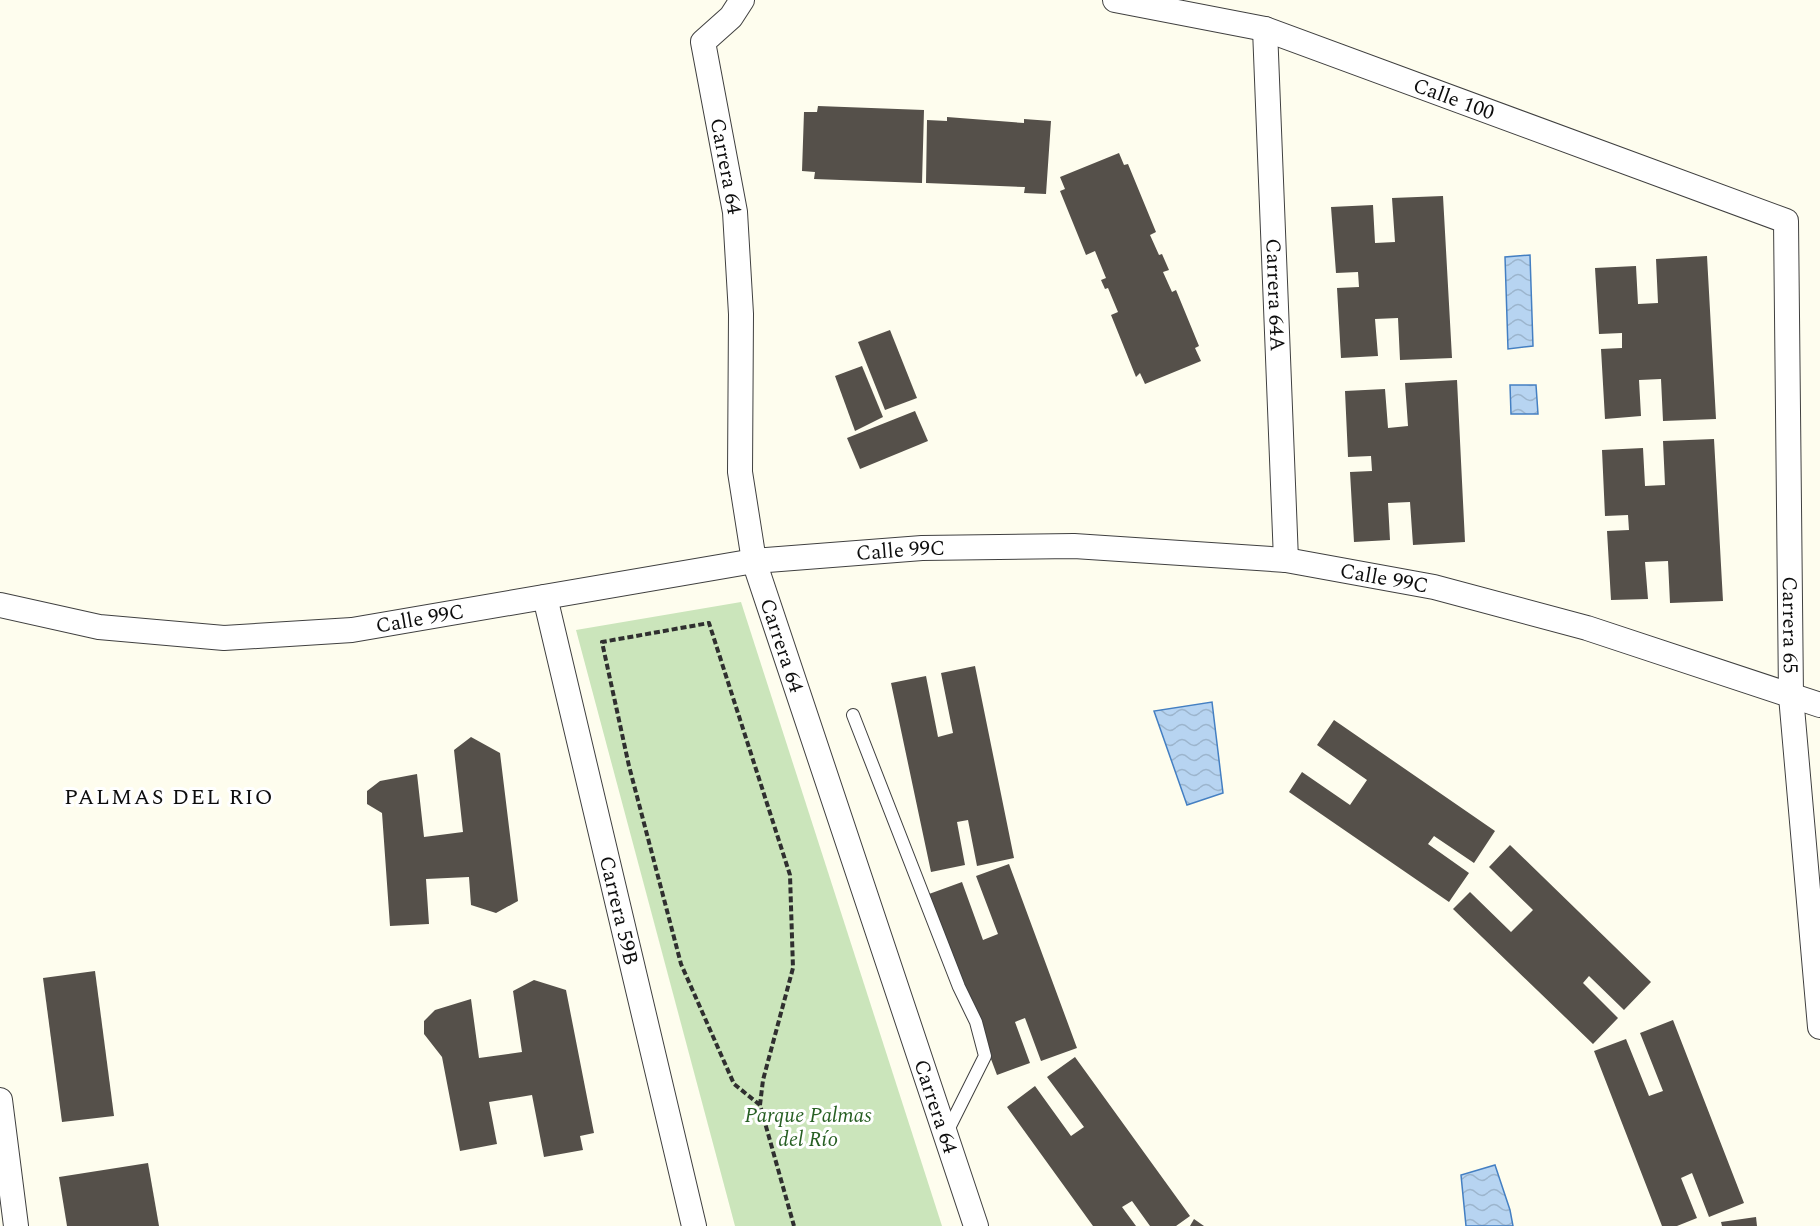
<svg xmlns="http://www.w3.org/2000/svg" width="1820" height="1226" font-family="Spectral,serif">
<defs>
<pattern id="water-waves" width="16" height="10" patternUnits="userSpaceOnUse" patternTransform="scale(1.5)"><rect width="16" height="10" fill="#b7d4f1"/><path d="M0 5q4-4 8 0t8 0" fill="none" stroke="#9cb5cd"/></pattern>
</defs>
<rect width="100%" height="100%" fill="#fefdee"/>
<polygon fill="#cbe5bb" points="741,602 942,1226 735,1226 576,630"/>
<g fill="url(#water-waves)" stroke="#447fc2" stroke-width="1.5">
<polygon points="1530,255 1533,346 1508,349 1505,257"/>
<polygon points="1510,385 1536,385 1538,414 1511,414"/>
<polygon points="1212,702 1223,793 1187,805 1154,711"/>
<polygon points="1495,1165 1510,1210 1513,1226 1466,1226 1461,1175"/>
</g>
<g fill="#55504a">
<polygon points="818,106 924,110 922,183 814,179 815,172 802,171 804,112 817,112"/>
<polygon points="947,117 1024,123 1024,119 1051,121 1046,194 1024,193 1025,187 926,183 927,120 947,121"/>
<polygon points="1119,153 1124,165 1128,164 1156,232 1150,235 1159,255 1162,254 1169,270 1163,272 1172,292 1176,290 1199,346 1195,348 1201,361 1145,384 1140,373 1136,377 1111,315 1118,312 1108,288 1105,289 1101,280 1106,278 1095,251 1086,255 1060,191 1065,189 1060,177"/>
<polygon points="1443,196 1452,358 1400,360 1398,318 1375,319 1378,356 1341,358 1337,288 1359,287 1358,272 1336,273 1331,207 1373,205 1375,243 1395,242 1392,198"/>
<polygon points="1707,256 1716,419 1663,421 1661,379 1639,380 1641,416 1605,419 1601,349 1622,348 1622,333 1599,334 1595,268 1636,266 1638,304 1658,303 1656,259"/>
<polygon points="890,330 917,398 885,410 858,342"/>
<polygon points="862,366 883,417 855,431 835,376"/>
<polygon points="1457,380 1465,542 1413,545 1410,502 1388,503 1390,540 1354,542 1350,472 1372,471 1371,456 1348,457 1345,391 1385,389 1388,428 1408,426 1405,383"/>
<polygon points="915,411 928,441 860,469 847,438"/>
<polygon points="1714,439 1723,601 1670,603 1668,561 1645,562 1648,599 1611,600 1607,531 1629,530 1628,515 1605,516 1602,450 1643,448 1645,486 1665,485 1663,441"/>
<polygon points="975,666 1014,858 977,866 968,820 957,822 965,865 931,872 891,683 926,676 938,737 953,733 941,673"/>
<polygon points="1334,720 1495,831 1474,863 1434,836 1428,844 1469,873 1449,902 1289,792 1302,772 1350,805 1367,780 1317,745"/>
<polygon points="471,737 500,753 518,901 496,913 471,905 469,877 426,879 429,924 390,926 382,813 367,804 367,791 380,781 417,774 424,837 463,832 454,750"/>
<polygon points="1510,845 1651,982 1624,1010 1589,976 1583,983 1618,1018 1593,1044 1453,909 1470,892 1511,932 1533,910 1489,867"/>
<polygon points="1009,864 1077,1048 1041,1061 1025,1018 1015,1022 1030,1063 997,1075 929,894 962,882 983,940 998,934 976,876"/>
<polygon points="95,971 114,1116 62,1122 43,978"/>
<polygon points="534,980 566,990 594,1133 580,1136 583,1150 544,1157 532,1095 489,1102 497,1144 460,1151 442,1057 424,1034 424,1021 435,1010 471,999 479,1058 522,1052 513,991"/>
<polygon points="1673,1020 1744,1203 1709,1217 1692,1173 1681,1178 1697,1218 1677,1226 1662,1226 1594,1051 1626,1039 1649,1096 1663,1091 1640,1033"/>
<polygon points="1075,1057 1190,1216 1176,1226 1150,1226 1132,1201 1122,1207 1136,1226 1093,1226 1007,1107 1035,1086 1071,1136 1084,1127 1047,1077"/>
<polygon points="148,1163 159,1226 67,1226 59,1177"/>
<polygon points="1756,1217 1757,1226 1722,1226 1721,1222"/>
<polygon points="1194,1219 1204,1226 1190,1226"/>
</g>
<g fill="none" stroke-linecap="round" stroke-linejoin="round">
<g stroke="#404040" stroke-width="14">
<polyline id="lane" points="853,715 959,987 976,1022 985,1056 947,1132"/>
</g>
<g stroke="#404040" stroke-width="26">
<g id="street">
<path id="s1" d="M 742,0 L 731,17 L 703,42 L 735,212 L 741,314 L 740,472 L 754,561 L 976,1226"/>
<path id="s2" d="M 1115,0 L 1265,29 L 1786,221 L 1791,696 L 1820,1027"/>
<path id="s3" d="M 1265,29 L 1286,560"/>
<path id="s4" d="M 545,597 L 694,1226"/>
<path id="s5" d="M 0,605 L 99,627 L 224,638 L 352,630 L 754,561 L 922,548 L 1074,546 L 1286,560 L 1434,587 L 1587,628 L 1820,705"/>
<polyline points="0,1100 16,1226"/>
</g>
</g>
<polyline stroke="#2f2f2f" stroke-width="4" stroke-dasharray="6 3" stroke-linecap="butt" points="760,1105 734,1084 681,964 629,766 602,642 709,623 790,875 793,968 763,1080 760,1105 794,1226"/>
<use href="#lane" stroke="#fff" stroke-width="12"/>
<use href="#street" stroke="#fff" stroke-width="24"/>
</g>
<g text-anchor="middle" stroke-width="6" stroke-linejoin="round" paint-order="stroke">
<g font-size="21" fill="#0d0d0d" stroke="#fff">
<text dy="7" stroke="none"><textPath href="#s2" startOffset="354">Calle 100</textPath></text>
<text dy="7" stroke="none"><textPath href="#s1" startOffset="184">Carrera 64</textPath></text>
<text dy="7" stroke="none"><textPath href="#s3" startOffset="266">Carrera 64A</textPath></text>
<text dy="7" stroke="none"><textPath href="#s5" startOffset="910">Calle 99C</textPath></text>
<text dy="7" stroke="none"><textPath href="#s5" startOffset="1396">Calle 99C</textPath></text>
<text dy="7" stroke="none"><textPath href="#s5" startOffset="424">Calle 99C</textPath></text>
<text dy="7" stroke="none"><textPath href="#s2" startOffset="1112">Carrera 65</textPath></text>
<text dy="7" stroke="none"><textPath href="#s1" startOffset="670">Carrera 64</textPath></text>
<text dy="7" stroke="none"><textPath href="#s4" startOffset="322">Carrera 59B</textPath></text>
<text dy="7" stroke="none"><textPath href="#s1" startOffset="1156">Carrera 64</textPath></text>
</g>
<g font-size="21" font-style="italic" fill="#275f23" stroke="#fff">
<text x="808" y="1122">Parque Palmas<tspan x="808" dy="24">del Río</tspan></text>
</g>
<g font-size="22" letter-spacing="1.5" fill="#0d0d0d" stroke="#fff">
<text x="169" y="804">PALMAS DEL RIO</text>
</g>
</g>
</svg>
